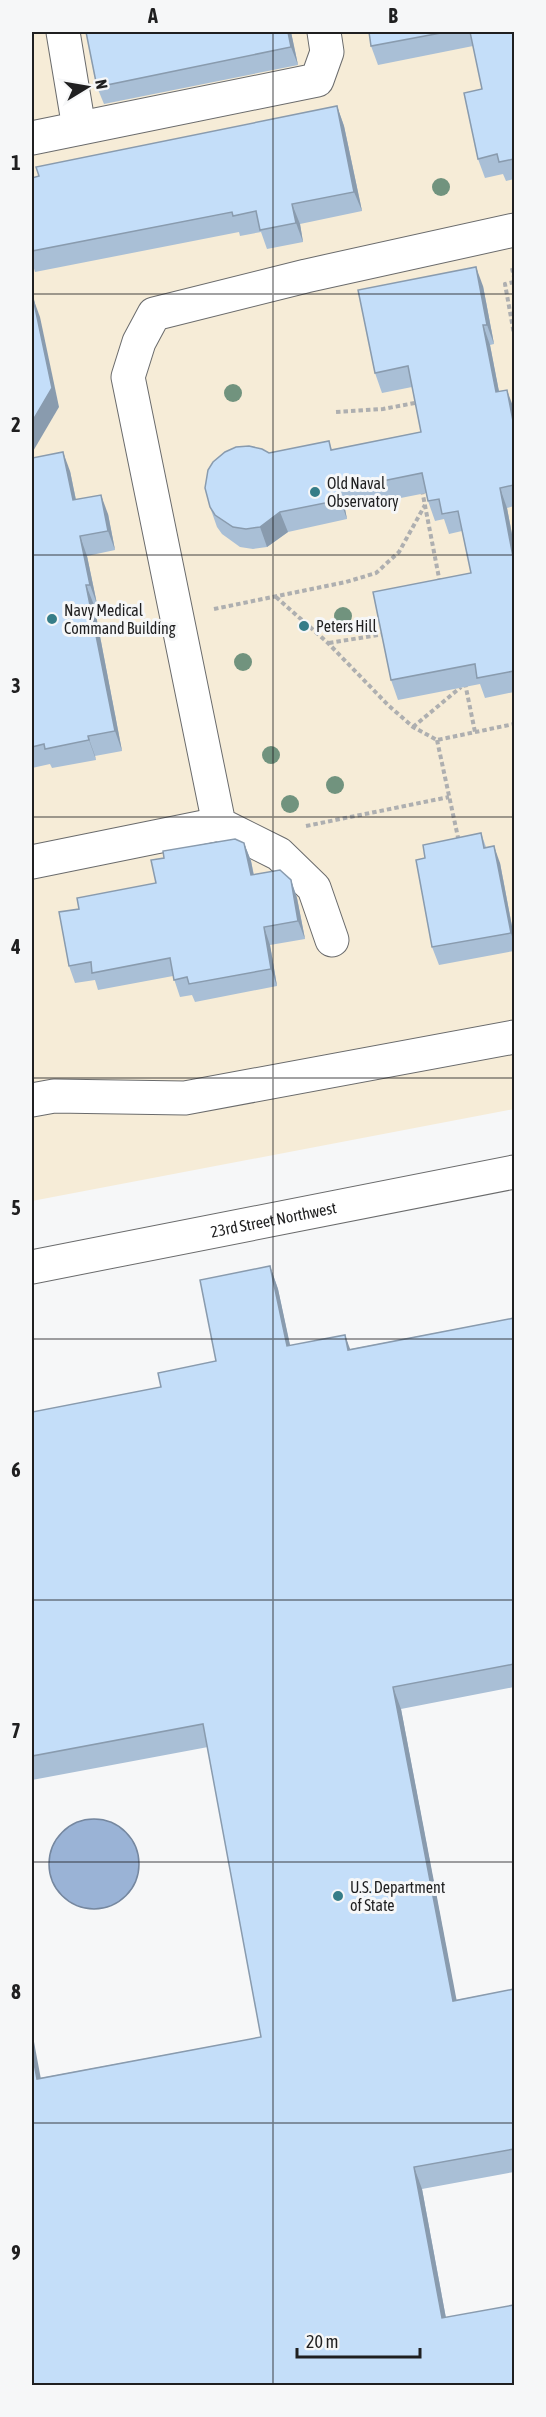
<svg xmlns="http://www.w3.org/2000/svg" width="546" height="2417" font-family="'Asap Condensed',sans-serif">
<rect width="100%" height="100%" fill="#f6f7f8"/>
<polygon fill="#f6ecd7" points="32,32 514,32 514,1109 32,1201"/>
<circle fill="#9ab3d6" stroke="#75879f" stroke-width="1.5" cx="94" cy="1864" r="45"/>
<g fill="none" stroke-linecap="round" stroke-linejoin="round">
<g stroke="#6a6b6c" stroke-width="35">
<g id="minor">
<polyline points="63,32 79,128"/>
<polyline points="32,138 317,80 327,52 324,32"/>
<polyline points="32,862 219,824"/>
<polyline points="332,940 314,888 279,854 219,824 128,377 139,342 154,314 306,276 514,230"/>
<polyline points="32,1100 54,1096 185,1098 514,1037"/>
</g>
</g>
<g stroke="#6a6b6c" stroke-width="35">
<g id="major">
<path id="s1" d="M 32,1267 L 514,1172"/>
</g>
</g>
<g stroke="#aeafb0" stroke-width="4" stroke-dasharray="4.5 3" stroke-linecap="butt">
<polyline points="512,268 514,277"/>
<polyline points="514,282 505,284 514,334"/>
<polyline points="336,412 383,409 420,402"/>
<polyline points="422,490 440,583"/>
<polyline points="276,597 328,643 388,705 413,727 437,740 514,724"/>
<polyline points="214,609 346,582 376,573 399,552 425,505"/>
<polyline points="329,643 384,634"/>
<polyline points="465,683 475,732"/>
<polyline points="413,727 461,687"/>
<polyline points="437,740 459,842"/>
<polyline points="306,826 449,797"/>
</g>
<use href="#minor" stroke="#fff" stroke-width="33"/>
<use href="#major" stroke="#fff" stroke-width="33"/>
</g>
<g fill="#71937e">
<circle cx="441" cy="187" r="9"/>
<circle cx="233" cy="393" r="9"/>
<circle cx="343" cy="616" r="9"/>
<circle cx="243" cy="662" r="9"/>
<circle cx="271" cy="755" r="9"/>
<circle cx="335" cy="785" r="9"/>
<circle cx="290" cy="804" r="9"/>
</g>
<g fill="#a9bfd6">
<polygon points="86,32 291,32 298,65 104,104 97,87"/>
<polygon points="369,32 514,32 514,179 506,181 503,174 485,178 478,159 482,89 473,46 378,65 371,46"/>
<polygon points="337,106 344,126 362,211 300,224 303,242 267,249 261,232 240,236 239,232 35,272 32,262 32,178"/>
<polygon points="483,286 494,344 490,345 499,392 514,409 514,506 507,508 514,545 514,692 485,698 480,684 398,700 391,680 471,573 462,531 449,534 444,519 435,521 428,501 426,493 345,509 347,519 288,532 267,547 253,549 240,547 222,534 217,527 210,507 269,453 329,441 332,450 421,432 412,387 382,393 375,373"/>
<polygon points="32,458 70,471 76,500 108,514 115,550 87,556 97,604 94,605 122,751 95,756 96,760 52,768 50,764 32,768"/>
<polygon points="481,833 486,847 500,863 514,937 514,951 439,965 432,947 425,858"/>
<polygon points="244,843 251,861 254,875 291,880 297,898 305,939 270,945 277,986 195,1002 192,995 180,997 173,976 98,990 95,980 75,983 69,966 79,909 156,883"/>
<polygon points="270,1266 278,1289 290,1346 351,1349 514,1318 514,1687 401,1709 456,2000 514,1989 514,2172 422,2189 446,2318 514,2385 40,2078 261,2037 208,1747 32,1780 32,1412 161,1387 216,1361"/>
</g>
<g fill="#899bae">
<polygon points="288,32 291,32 298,65 291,47"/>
<polygon points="337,106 344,126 362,211 354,192"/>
<polygon points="292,204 300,224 303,242 296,223"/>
<polygon points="476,267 483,286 494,344 487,325"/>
<polygon points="33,298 40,317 59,407 32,453"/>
<polygon points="483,325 490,345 503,412 496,392"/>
<polygon points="507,390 514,409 514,426"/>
<polygon points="63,452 70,471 80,520 73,500"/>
<polygon points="500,488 507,508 514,545 514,562"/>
<polygon points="338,490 345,509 347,519 340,500"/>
<polygon points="101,495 108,514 115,550 108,531"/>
<polygon points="280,512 288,532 267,547 260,527"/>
<polygon points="80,536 87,556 97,604 90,585"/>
<polygon points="86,585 94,605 122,751 115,731"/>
<polygon points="88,736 95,756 96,760 89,740"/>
<polygon points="244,843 251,861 257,893 251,875"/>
<polygon points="494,846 500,863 514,937 514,943 511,933"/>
<polygon points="291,880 297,898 305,939 298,921"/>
<polygon points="264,927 270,945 277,986 271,969"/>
<polygon points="270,1266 278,1289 295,1368 287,1346"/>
<polygon points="345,1335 353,1357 348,1350"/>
<polygon points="393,1687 401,1709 461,2023 453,2001"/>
<polygon points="32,2031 45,2101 37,2079 32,2052"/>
<polygon points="414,2167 422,2189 450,2340 442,2318"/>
</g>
<g fill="#c4def9" stroke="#899bae" stroke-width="1.5">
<polygon points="86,32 288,32 291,47 97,87"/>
<polygon points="369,32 446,32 371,46"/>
<polygon points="470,32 514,32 514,159 499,162 497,154 478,159 464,93 482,89"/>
<polygon points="337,106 354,192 292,204 296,223 260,230 256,211 233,216 232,212 32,251 32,178 39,176 36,167"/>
<polygon points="476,267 487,325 483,325 496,392 507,390 514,426 514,485 500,488 514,562 514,671 477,678 475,664 391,680 373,592 471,573 458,511 442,514 439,499 428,501 422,473 338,490 340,500 280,512 260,527 246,529 233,527 215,515 210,507 205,488 208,470 213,462 225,452 236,447 249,446 262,449 269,453 329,441 331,450 421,432 408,366 375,373 358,290"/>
<polygon points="32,298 33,298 52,388 32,422"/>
<polygon points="63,452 73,500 101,495 108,531 80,536 90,585 86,585 115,731 88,736 89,740 45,749 44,744 32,747 32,458"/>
<polygon points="481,833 484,848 494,846 511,933 432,947 416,860 425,858 423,845"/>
<polygon points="235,839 244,843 251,875 280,870 291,880 298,921 264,927 271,969 189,984 187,977 174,980 170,958 92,973 91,962 69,966 59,912 79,909 77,898 156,883 151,860 164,858 163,851"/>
<polygon points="270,1266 287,1346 345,1335 348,1350 514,1318 514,1664 393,1687 453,2001 514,1989 514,2149 414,2167 442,2318 514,2305 514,2385 32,2385 32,2052 37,2079 261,2037 203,1724 32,1756 32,1412 161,1387 158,1373 216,1361 200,1280"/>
</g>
<path fill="none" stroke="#1f1f20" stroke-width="1.5" stroke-opacity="0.55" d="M 273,32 L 273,2386M 32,294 L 514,294M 32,555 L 514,555M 32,817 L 514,817M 32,1078 L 514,1078M 32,1339 L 514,1339M 32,1600 L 514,1600M 32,1862 L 514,1862M 32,2123 L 514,2123"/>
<g fill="#367d88" stroke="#f6f7f8" stroke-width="2">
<circle cx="315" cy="492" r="6"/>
<circle cx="52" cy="619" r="6"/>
<circle cx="304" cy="626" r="6"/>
<circle cx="338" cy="1896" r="6"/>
</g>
<g text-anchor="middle" stroke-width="6" stroke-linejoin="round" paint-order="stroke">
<g font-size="16" fill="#1f1f20" stroke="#f6f7f8" text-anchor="start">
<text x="327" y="489">Old Naval<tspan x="327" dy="18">Observatory</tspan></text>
<text x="64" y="616">Navy Medical<tspan x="64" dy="18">Command Building</tspan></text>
<text x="316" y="632">Peters Hill</text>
<text x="350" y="1893">U.S. Department<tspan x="350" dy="18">of State</tspan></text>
</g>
<g font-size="16" fill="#1f1f20" stroke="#f6f7f8">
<text dy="6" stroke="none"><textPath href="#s1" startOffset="246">23rd Street Northwest</textPath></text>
</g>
</g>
<rect width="546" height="2417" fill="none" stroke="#f6f7f8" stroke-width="66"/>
<g transform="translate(87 87) rotate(79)" stroke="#f6f7f8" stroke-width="4.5" paint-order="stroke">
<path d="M0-4.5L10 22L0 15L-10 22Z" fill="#1f1f20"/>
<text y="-9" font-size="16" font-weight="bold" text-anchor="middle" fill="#1f1f20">N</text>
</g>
<path d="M297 2348v9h123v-9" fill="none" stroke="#1f1f20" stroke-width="3"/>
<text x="306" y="2348" font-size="18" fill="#1f1f20" stroke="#f6f7f8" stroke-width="4.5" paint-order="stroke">20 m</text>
<rect x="33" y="33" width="480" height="2351" fill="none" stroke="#1f1f20" stroke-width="2"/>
<g font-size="20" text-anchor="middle" font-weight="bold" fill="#1f1f20">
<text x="153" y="23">A</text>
<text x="393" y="23">B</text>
<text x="16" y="170">1</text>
<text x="16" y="432">2</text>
<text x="16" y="693">3</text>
<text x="16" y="954">4</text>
<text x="16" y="1215">5</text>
<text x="16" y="1477">6</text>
<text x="16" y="1738">7</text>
<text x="16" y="1999">8</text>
<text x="16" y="2260">9</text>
</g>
</svg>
